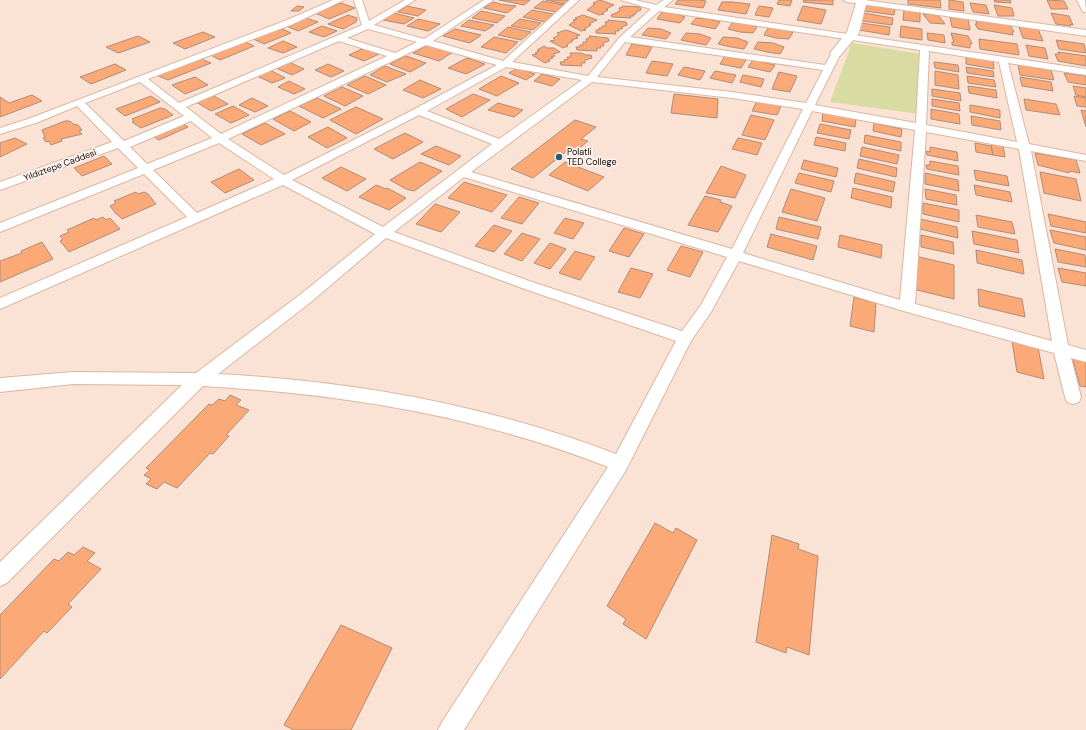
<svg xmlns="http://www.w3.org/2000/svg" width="1086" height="730" font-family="'DM Sans',sans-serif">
<rect width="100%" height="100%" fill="#fae2d5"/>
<polygon fill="#d9dca2" points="852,43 921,54 920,114 830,102"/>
<g fill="#fca978" stroke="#b08c78">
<polygon points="499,0 530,0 524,5"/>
<polygon points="546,0 570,0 565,4"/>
<polygon points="600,0 614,5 606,9 608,10 602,13 604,14 599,15 587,10 595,4 593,3"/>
<polygon points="678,0 698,0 706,1 703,8 675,4"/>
<polygon points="779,0 792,0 790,6 777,4"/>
<polygon points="804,0 833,0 833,5 803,2"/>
<polygon points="908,0 940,0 941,8 908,4"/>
<polygon points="949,0 963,2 964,11 949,9"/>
<polygon points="994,0 1010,0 1011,3 995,2"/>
<polygon points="1047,0 1064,1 1068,9 1051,9"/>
<polygon points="543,1 564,5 556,12 534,8"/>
<polygon points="494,2 500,4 516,6 507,13 484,8"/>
<polygon points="722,2 732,2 750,4 746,14 718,10"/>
<polygon points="341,3 355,8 329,19 315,13"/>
<polygon points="970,3 986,5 989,14 973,12"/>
<polygon points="865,4 895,9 894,15 864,11"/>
<polygon points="994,5 1012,8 1014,16 998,16"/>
<polygon points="297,6 304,7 299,11 291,11"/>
<polygon points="407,6 426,10 418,16 398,12"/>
<polygon points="622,6 640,7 641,10 636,12 636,14 633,14 634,16 630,16 631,18 612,17 611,15 620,11 619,8 623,7"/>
<polygon points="759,6 773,8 769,17 755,15"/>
<polygon points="803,6 826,10 821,24 797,20"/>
<polygon points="532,10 553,14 545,22 523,17"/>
<polygon points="904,10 920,12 920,22 903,20"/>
<polygon points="481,11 505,16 497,23 472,18"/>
<polygon points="662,12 675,13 685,17 680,23 657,19"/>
<polygon points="394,13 414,18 404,24 383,20"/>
<polygon points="863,13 893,18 892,25 862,21"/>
<polygon points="1051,13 1069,16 1073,25 1070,24 1071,26 1056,24"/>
<polygon points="923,14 938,15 945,24 930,23"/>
<polygon points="348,15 357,18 356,22 343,29 328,24"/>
<polygon points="583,15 597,20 589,24 591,25 584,29 586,30 581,31 569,25 575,21 573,20 577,19 575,18"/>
<polygon points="303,17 318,22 298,31 284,25"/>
<polygon points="950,17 968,19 970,30 952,27"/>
<polygon points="696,18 709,19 720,22 715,29 691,24"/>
<polygon points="418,19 440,24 428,31 407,26"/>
<polygon points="520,19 541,23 533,30 511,26"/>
<polygon points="469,20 494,25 485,31 461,26"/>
<polygon points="608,20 626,22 627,25 622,27 622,29 618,29 619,31 615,31 616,34 596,33 596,30 599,30 599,28 602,28 602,26 606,26 605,22 608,22"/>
<polygon points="976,21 1010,25 1014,32 1012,32 1013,35 978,29 975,24 977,24"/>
<polygon points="733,22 746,23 757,27 753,33 740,32 728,29"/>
<polygon points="861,23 890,27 889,35 859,30"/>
<polygon points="322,26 337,31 324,37 309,32"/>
<polygon points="901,26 922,29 922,40 900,37"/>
<polygon points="278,27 291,33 264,44 251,38"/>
<polygon points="508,27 531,32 521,40 498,35"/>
<polygon points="1019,27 1038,29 1043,41 1023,38"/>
<polygon points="648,28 661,29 671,33 666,39 642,35"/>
<polygon points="768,28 782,29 793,32 789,39 776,38 764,35"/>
<polygon points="455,29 481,35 470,43 443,36"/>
<polygon points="566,30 580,35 576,36 578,38 571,40 573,41 566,45 568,46 563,48 550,41 555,40 553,38 559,35 557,33"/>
<polygon points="203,32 215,37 185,49 173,43"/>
<polygon points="686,33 700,34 711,38 706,45 681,40"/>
<polygon points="927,33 944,35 945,43 928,40"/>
<polygon points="951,33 968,36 972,44 970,44 970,48 952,45 952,42 954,42"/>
<polygon points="138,36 150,42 118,53 106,47"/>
<polygon points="589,36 608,38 609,41 603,43 604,46 600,46 601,48 597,48 597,51 577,50 576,47 580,47 580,45 583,45 583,42 587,42 586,39 590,38"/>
<polygon points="494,37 518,42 506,53 481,47"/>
<polygon points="723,37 737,38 748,42 744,49 731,47 718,44"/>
<polygon points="979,39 1017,44 1019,55 980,49"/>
<polygon points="1056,40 1084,44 1086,53 1059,49"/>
<polygon points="243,41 254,46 220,60 209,54"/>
<polygon points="283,41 297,47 283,53 268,48"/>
<polygon points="758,42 773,43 784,47 780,54 767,52 754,49"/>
<polygon points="632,44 652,47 646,58 626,55"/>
<polygon points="428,45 453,52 439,61 413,53"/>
<polygon points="1026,45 1045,48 1048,59 1029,56"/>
<polygon points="544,46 547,48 554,48 560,52 553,54 555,56 551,57 553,58 548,60 550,61 545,63 532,55 537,54 535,53 539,51 537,50"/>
<polygon points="364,48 379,54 364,61 349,55"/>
<polygon points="1058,52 1086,56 1086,66 1058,61 1055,54 1059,54"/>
<polygon points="570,53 581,53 586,55 591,55 592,58 585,60 585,63 581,63 582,66 561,65 560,62 564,62 564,60 568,59 567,57 571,57"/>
<polygon points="406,56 426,63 410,72 390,64"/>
<polygon points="725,56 746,60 741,68 720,64"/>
<polygon points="966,57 993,61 994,69 966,64"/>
<polygon points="199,58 211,63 168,80 156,75"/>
<polygon points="467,58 485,64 466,74 448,68"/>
<polygon points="753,60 775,65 770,72 748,67"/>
<polygon points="652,61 673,64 667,76 646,73"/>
<polygon points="289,62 304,69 292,75 276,68"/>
<polygon points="934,62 958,65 959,72 935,68"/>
<polygon points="115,64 126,70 91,84 80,77"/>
<polygon points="328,64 344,71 331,77 315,70"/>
<polygon points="1018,65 1051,70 1054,80 1020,75"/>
<polygon points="385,66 406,74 387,82 370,75"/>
<polygon points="684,67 705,71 700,80 678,75"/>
<polygon points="966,67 993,71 994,77 967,73"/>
<polygon points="518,68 535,74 526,80 509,73"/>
<polygon points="270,70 285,78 272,83 257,76"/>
<polygon points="715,71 736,75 732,83 710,78"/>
<polygon points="935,71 958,75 959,89 935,85"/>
<polygon points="779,72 797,76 790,92 772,89"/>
<polygon points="1064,73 1086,76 1086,85 1068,82"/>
<polygon points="542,74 560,79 552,86 534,81"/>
<polygon points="743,75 764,79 761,87 740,82"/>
<polygon points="365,76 386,85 368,94 347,85"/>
<polygon points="501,76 519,83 497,96 479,89"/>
<polygon points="967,76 994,80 996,87 968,83"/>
<polygon points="195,77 208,85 185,94 172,85"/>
<polygon points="1020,77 1051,82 1053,91 1022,86"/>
<polygon points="420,80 441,89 423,98 403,90"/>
<polygon points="289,81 305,89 294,94 278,87"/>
<polygon points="968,86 996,90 997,98 969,93"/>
<polygon points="1073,86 1086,88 1086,97 1076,95"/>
<polygon points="342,87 363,96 345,106 324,96"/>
<polygon points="932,89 960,93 961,101 932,96"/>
<polygon points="473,94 490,100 462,117 446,109"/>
<polygon points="674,94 718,99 717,118 671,113"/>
<polygon points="32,95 42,101 0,117 0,97 9,103"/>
<polygon points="212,95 228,104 211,111 196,102"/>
<polygon points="151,96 160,102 125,116 116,109"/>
<polygon points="1074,96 1086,98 1086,107 1077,106"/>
<polygon points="252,98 268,106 255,112 239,105"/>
<polygon points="317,98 341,109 323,118 299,106"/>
<polygon points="932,99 959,103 960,111 932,106"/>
<polygon points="1024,99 1056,104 1060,115 1026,110"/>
<polygon points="757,101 782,104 777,115 752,111"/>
<polygon points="498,103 523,110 514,117 488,110"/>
<polygon points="970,105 1000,110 1000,118 970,112"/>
<polygon points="233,106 249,115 231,123 215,114"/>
<polygon points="356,107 383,119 356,134 330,120"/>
<polygon points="160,108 165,109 173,115 141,128 132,122 134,121 132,119"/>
<polygon points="931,109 959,114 960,124 931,119"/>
<polygon points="1081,110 1086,111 1086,127"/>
<polygon points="290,111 311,122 294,131 273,119"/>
<polygon points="823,112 856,118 855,127 822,121"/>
<polygon points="751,115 774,120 765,140 742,135"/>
<polygon points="971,116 1000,121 1001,130 972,125"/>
<polygon points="177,120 188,127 159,140 148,133"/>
<polygon points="575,120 596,127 581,139 588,141 576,151 569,149 533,178 511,169"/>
<polygon points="65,121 70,121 73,124 78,125 82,130 79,131 82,134 61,139 62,141 51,145 49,141 46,142 43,138 45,137 42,130"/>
<polygon points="265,123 285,134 261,145 242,134"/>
<polygon points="874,123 902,129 901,137 873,131"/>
<polygon points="820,124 851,130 849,139 817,133"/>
<polygon points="328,127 347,138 327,148 308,137"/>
<polygon points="405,133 423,142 393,159 374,149"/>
<polygon points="865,135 901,142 901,151 864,143"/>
<polygon points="816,137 846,143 845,151 814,145"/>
<polygon points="15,138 27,144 0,157 0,143"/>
<polygon points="738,138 762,143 757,155 732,149"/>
<polygon points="975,143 991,146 993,155 976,152"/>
<polygon points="991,144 1003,146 1005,157 993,155"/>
<polygon points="436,146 461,156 449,165 421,154"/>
<polygon points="862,147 899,155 897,164 860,156"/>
<polygon points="930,147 957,152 958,161 927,155 926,151 930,152"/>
<polygon points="1035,153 1076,160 1080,173 1069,171 1069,173 1038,165"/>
<polygon points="104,156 112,164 82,176 74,168"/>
<polygon points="859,159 897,168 896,177 857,168"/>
<polygon points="804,160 838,168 836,177 801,169"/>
<polygon points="930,161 958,166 959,175 927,169 926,165 930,165"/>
<polygon points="420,162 442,171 414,191 406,189 390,180"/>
<polygon points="565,162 604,177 588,191 549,175"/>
<polygon points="721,166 746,175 735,198 706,193"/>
<polygon points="341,167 366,179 347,191 322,178"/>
<polygon points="239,169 254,180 225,193 211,182"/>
<polygon points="974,170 1007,176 1009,186 976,180"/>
<polygon points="1040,172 1076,179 1081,201 1044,193"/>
<polygon points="799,173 834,181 831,192 795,183"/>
<polygon points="856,173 895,182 893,192 854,183"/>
<polygon points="925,173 958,180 959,191 925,184"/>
<polygon points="464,182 507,195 492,212 448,198"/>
<polygon points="376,185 386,189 387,188 406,198 389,210 359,197"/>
<polygon points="974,185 1010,192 1012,202 976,195"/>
<polygon points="853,188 892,197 891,208 851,198"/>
<polygon points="791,189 825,198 817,221 782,212"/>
<polygon points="925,189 956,195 957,205 926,199"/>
<polygon points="136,192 138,194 144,192 148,194 156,204 122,219 117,214 116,214 110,206 116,203 114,201"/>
<polygon points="705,196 721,200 720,202 732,206 718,232 688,225"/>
<polygon points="519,197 539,203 522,224 501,218"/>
<polygon points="923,203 959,210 959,222 923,214"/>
<polygon points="435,204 460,212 441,232 416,224"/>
<polygon points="1048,214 1086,222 1086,233 1051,226"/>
<polygon points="976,215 1012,222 1015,234 978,227"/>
<polygon points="103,217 106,220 110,218 120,229 69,252 60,241 63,239 60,236 69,232 67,230 94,218 96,220"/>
<polygon points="779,217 821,227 818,239 776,229"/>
<polygon points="565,218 584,223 573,239 554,233"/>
<polygon points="920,219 957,227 958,238 920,229"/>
<polygon points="494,225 512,231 494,252 475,246"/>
<polygon points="624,228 644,234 629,257 609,251"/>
<polygon points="1050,230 1086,237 1086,250 1054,243"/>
<polygon points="972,231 1017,240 1019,253 974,244"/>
<polygon points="522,233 540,239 522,261 504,254"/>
<polygon points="771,234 817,246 813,260 767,247"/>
<polygon points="840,235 882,245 881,258 838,247"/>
<polygon points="921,235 953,242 954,254 921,247"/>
<polygon points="42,242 53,259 0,282 0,261 22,253 21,251"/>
<polygon points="550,243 566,249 550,269 534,263"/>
<polygon points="681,246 703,252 690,277 667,270"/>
<polygon points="1055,249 1085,255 1086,267 1058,262"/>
<polygon points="976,250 1022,260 1024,274 977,263"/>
<polygon points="575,251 595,257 580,280 559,273"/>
<polygon points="915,256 954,265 954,299 913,289"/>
<polygon points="631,268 653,274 640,298 618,292"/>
<polygon points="1058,268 1086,273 1086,286 1062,282"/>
<polygon points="978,289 1022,299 1025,317 979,306"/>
<polygon points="854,297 876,303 874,332 850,326"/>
<polygon points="1012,341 1038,347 1044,379 1017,372"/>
<polygon points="1072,357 1086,360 1086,387 1080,386"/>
<polygon points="230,395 241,400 236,405 249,410 226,435 229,436 213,454 210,453 177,488 164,482 157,489 146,484 151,479 144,475 150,470 146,468 209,404 212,405 219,399 225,401"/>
<polygon points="655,523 673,533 676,528 697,540 646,639 623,624 626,619 607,606"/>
<polygon points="772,535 799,544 798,549 818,556 809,655 787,647 786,653 756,642"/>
<polygon points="83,547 95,553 87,561 101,569 68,604 72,607 47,633 44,631 0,679 0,615 54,559 59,561 68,552 74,555"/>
<polygon points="341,625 392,648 351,730 294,730 284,725"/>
</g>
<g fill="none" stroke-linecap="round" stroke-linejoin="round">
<g stroke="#dcb7a2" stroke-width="2">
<g id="minor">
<path d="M 333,0 L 344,0 L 293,24 L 148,79 L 179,103 L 362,25 L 354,0 L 362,0 L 369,21 L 405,0 L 415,0 L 374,25 L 424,39 L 484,0 L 493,0 L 433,41 L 503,61 L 570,0 L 579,0 L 512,62 L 588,76 L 620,37 L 651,9 L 621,0 L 635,0 L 656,5 L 664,0 L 673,0 L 664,7 L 1086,69 L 1086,75 L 1008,63 L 1029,144 L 1086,155 L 1086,161 L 1031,151 L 1068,345 L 1086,350 L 1086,362 L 1071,358 L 1081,397 L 1079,402 L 1073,404 L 1067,402 L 1065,397 L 1054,353 L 907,312 L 739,261 L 711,312 L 691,341 L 626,470 L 464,730 L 438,730 L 442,722 L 608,467 C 476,415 343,394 203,386 L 7,583 L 0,586 L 0,562 L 182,385 L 73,384 L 0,392 L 0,378 L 73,372 L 196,373 L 301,294 L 375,234 L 283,185 L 0,309 L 0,298 L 187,217 L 144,174 L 0,232 L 0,223 L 138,168 L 118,148 L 0,190 L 0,182 L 112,142 L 77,106 L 36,123 L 0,134 L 0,128 L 28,119 L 287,20 ZM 659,11 L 920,50 L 916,123 L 815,105 L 841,53 L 839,51 L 833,51 L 825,65 L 630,37 ZM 368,29 L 417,42 L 395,53 L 347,38 ZM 339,41 L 387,56 L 221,134 L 186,107 ZM 625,42 L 823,70 L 806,103 L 732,92 L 597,77 ZM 426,45 L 497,65 L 409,112 L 284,175 L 228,139 ZM 929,51 L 999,62 L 1017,142 L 926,125 ZM 506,67 L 582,80 L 499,139 L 427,111 ZM 140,82 L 184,116 L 124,141 L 85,103 ZM 592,82 L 732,98 L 803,109 L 732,249 L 471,172 ZM 812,111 L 915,130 L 900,300 L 743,253 ZM 419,115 L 492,144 L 383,227 L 292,180 ZM 191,121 L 212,138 L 147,164 L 130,147 ZM 926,132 L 1019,149 L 1052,341 L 915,304 ZM 219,143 L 274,179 L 197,213 L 153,170 ZM 464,177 L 727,257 L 701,305 L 682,331 L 532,282 L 394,232 ZM 386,238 L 522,288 L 676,341 L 616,454 C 488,405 354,381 218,374 L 311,302 Z"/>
<polygon points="843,0 864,0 1086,30 1086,36 847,2"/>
<polygon points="1077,0 1085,0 1086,12 1083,12"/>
</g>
</g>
<g stroke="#dcb7a2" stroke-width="2">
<polygon id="tertiary" points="857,0 867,0 859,33 840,56 832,56 830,53 847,32"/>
</g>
<use href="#minor" fill="#fff" fill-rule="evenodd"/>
<use href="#tertiary" fill="#fff" fill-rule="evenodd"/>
</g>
<circle fill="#265e78" stroke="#fbf3ef" stroke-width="1.5" cx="559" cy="157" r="4"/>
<g text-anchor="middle" stroke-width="3.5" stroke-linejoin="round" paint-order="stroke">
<g font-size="9" fill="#1a0e07" stroke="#fbf3ef" text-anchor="start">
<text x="567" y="155">Polatli<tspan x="567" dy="10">TED College</tspan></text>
</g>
<g font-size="9" fill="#1a0e07" stroke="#fbf3ef">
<text transform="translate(60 165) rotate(-20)" y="3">Yıldıztepe Caddesi</text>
</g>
</g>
</svg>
